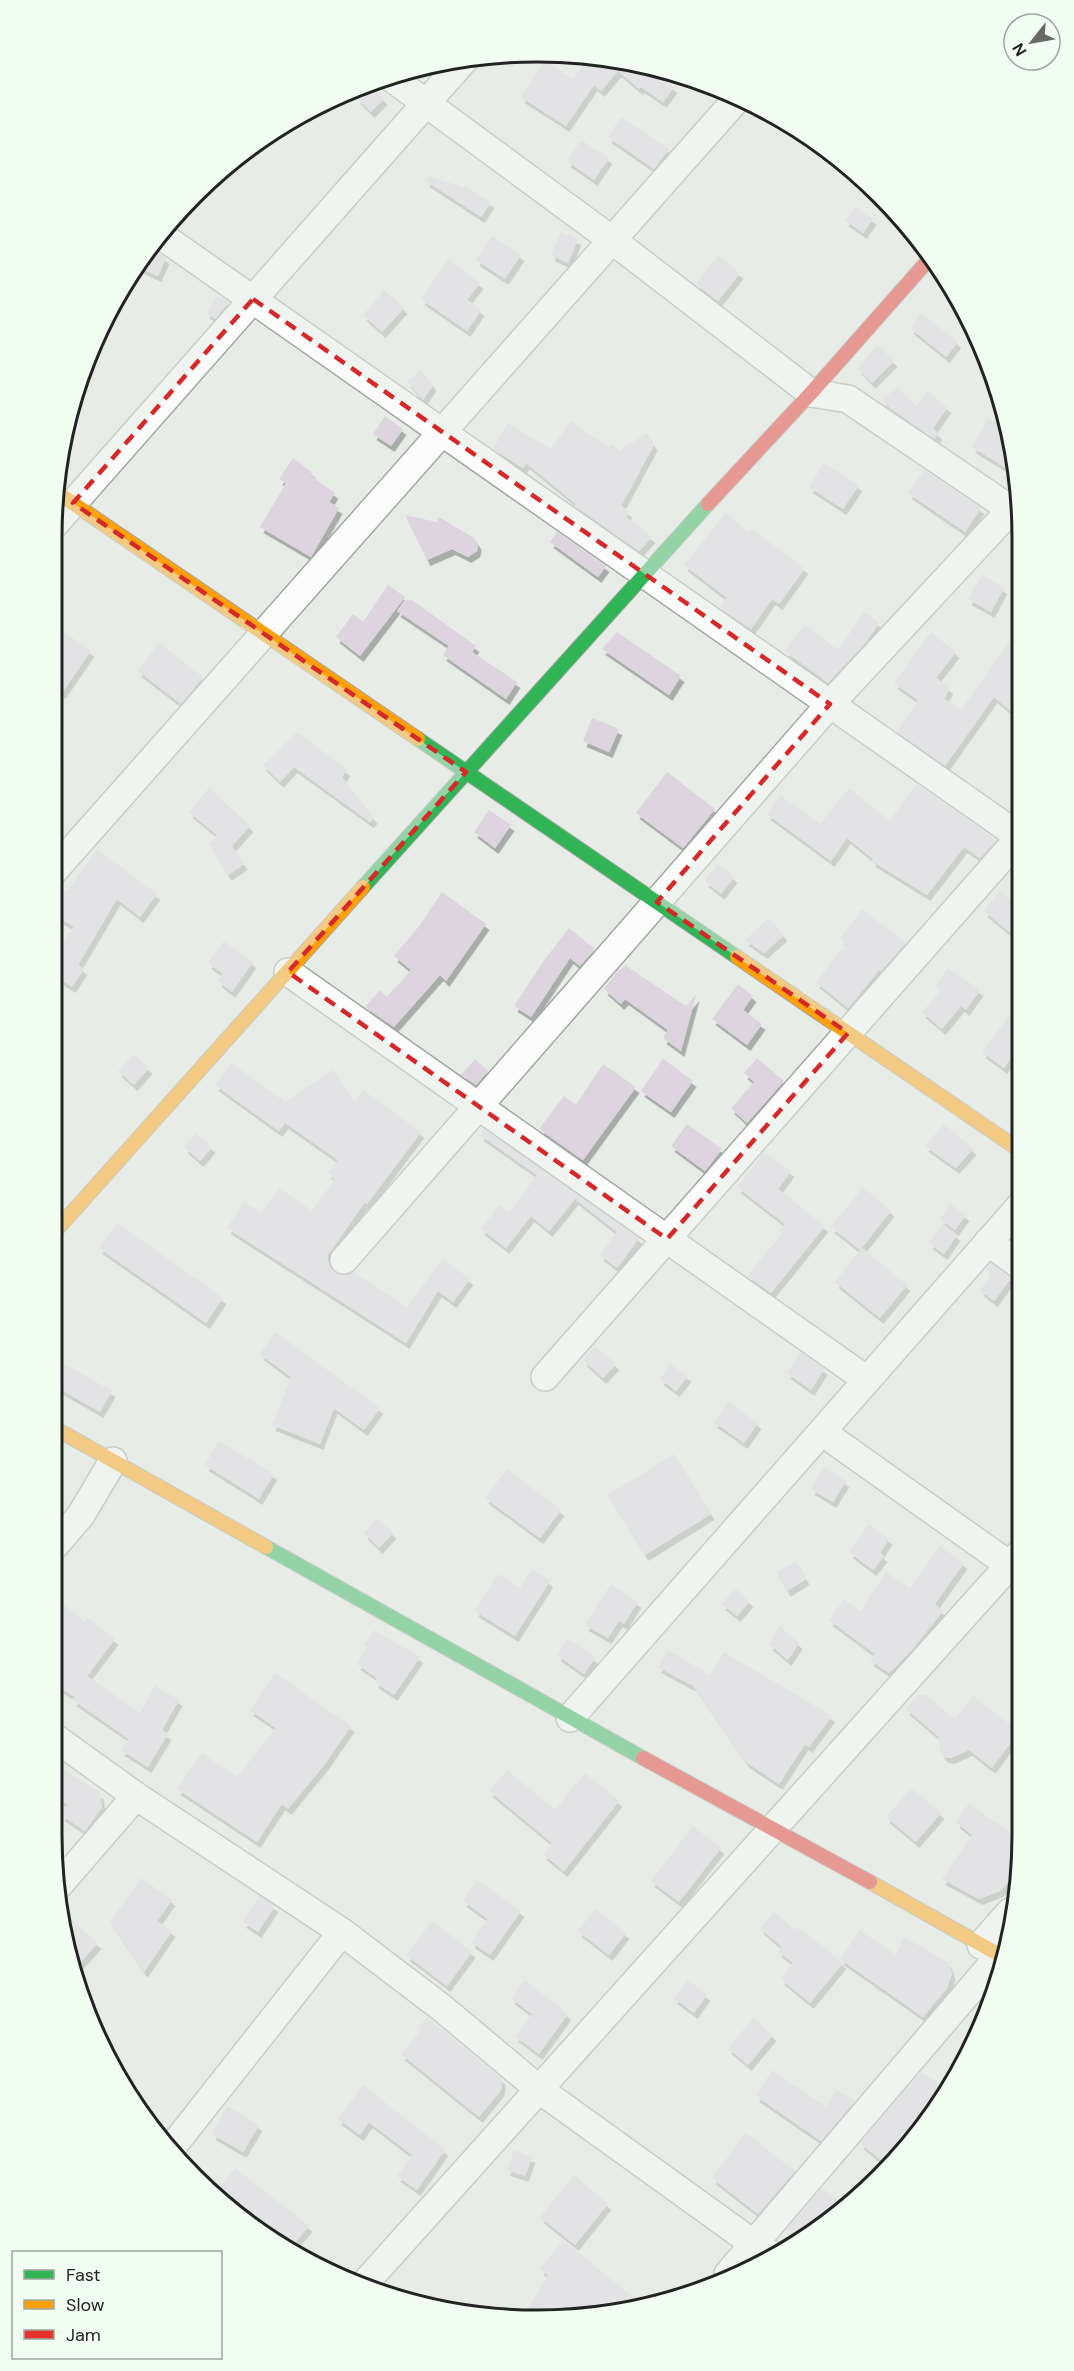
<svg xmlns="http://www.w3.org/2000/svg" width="1074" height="2371" font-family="'DM Sans',sans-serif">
<defs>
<filter id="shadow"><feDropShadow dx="3.5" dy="6" stdDeviation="0" flood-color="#0004"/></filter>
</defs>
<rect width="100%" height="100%" fill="#e7ece7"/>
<g fill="#ddd4df" filter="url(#shadow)">
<polygon points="593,55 646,66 674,87 663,102 641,87 639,89 618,71 601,91 594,85 566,126 521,97 545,60 572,79"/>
<polygon points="370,85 384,99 371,112 357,98"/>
<polygon points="621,117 669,149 654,169 608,137"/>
<polygon points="581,140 609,158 594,180 567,161"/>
<polygon points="429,176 472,190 491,202 481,217 426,181"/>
<polygon points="856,206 873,219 863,233 845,220"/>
<polygon points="561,232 578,239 568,263 551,255"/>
<polygon points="492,236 521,255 505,279 476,260"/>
<polygon points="150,247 166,258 158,276 136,266"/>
<polygon points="718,256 740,273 718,301 696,284"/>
<polygon points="448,260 480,283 467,300 481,310 467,331 421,299"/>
<polygon points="384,290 404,308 382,332 363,315"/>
<polygon points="218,295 229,302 215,319 206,312"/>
<polygon points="921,313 958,342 946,357 910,328"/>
<polygon points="878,345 894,361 872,383 858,368"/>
<polygon points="421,370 433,385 423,400 407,381"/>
<polygon points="897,387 916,407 927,391 948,407 933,428 939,434 934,439 890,408 882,400"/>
<polygon points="385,416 403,429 391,446 373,434"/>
<polygon points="989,418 1007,430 1019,476 972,447"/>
<polygon points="571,421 609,448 611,444 620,450 647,433 654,445 621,506 629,512 626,517 652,537 639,551 575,506 576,504 526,463 523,468 493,449 508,423 551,449"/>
<polygon points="293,458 312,472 310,475 335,493 329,502 339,508 311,557 260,527 286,483 279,479"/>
<polygon points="824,463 859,485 843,509 809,487"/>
<polygon points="924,470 981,508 965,532 908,493"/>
<polygon points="726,513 748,532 751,529 805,568 779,604 772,599 751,629 720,608 727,598 684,565"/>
<polygon points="405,515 437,522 439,517 474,538 478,544 477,551 468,557 452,549 427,560"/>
<polygon points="557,532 606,566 598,577 550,542"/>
<polygon points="982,575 1004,588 991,612 968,599"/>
<polygon points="388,585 405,597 360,656 336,637 353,614 363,622"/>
<polygon points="405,600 412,600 476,646 472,652 517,682 506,699 443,655 449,646 397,611"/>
<polygon points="864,612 879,623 866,642 828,683 785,651 805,625 838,650"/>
<polygon points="51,623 91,651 62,693 51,685"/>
<polygon points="1019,628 1020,719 994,697 945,766 897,732 918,700 894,683 931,632 956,652 936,678 950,688 944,699 961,710"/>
<polygon points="617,632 681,676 669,695 602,649"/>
<polygon points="159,643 203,677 181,704 138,671"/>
<polygon points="592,718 619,729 609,752 583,741"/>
<polygon points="297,732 347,770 342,777 374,818 370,822 294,767 280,782 263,765"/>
<polygon points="667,772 715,809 683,848 636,813"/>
<polygon points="916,784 997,840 980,858 964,847 927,895 872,861 873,859 847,838 831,861 767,814 780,795 820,824 849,788 890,821"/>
<polygon points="209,788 250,826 232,846 244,864 228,875 209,844 217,835 189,812"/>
<polygon points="489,810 511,825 495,848 474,832"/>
<polygon points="97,849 157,894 140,917 117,899 78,965 84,969 72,987 51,973 51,959 74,927 51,913 51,897 60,887 67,891"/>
<polygon points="718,864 734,877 721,894 705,881"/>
<polygon points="1000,891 1020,907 1020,941 984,911"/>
<polygon points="442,892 486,924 446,981 440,975 394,1027 365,1007 380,990 387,997 411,970 394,956 420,925"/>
<polygon points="862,909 906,943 881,971 879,970 848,1008 816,982 846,944 840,939"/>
<polygon points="769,918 784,935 764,953 745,940"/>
<polygon points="569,928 595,949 580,966 570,958 531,1017 514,1006 545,959"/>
<polygon points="224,941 253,962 232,992 218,981 223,974 208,963"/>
<polygon points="625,965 686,1006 696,995 681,1051 663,1038 668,1030 625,999 621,1004 604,989 619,969 621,970"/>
<polygon points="948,968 980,990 966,1010 961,1006 942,1029 922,1012 940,991 935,987"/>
<polygon points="738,984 753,996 743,1010 762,1024 747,1045 712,1019"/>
<polygon points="1020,1002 1021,1065 1011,1058 1004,1068 982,1052"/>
<polygon points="133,1054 149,1068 134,1085 118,1071"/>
<polygon points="757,1058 784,1081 747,1123 731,1108 754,1082 744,1073"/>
<polygon points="475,1059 488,1071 476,1085 461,1075"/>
<polygon points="663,1059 677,1069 676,1071 677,1069 693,1081 671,1112 641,1091"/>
<polygon points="231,1063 285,1102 333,1070 355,1102 363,1090 421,1132 367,1204 365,1202 327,1256 329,1266 334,1272 342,1275 353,1272 407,1307 443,1259 470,1279 453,1302 438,1291 406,1343 227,1228 244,1202 261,1213 279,1188 312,1211 335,1179 328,1173 338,1160 285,1123 279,1131 215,1085"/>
<polygon points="603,1064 636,1087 583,1160 539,1129 564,1096 576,1105"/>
<polygon points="687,1124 722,1149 705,1171 671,1146"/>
<polygon points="944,1124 973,1149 956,1168 925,1146"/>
<polygon points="484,1129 639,1238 617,1268 600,1255 617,1232 575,1199 549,1231 531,1216 506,1248 481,1229 499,1205 509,1213 537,1175 480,1135"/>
<polygon points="196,1134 212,1147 200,1161 184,1147"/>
<polygon points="764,1152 791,1171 778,1189 825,1226 771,1293 747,1276 782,1234 779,1232 785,1224 737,1187"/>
<polygon points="863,1187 891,1211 860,1250 831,1227"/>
<polygon points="950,1204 966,1215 955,1230 940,1219"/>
<polygon points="117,1223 223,1298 206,1323 99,1248"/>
<polygon points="943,1224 957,1235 944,1254 929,1243"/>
<polygon points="862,1248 907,1285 880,1318 835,1282"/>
<polygon points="991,1263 1011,1278 994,1301 980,1290 992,1274 986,1270"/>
<polygon points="275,1332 380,1408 364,1430 334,1408 320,1444 272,1425 291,1377 260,1354"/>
<polygon points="595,1346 616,1364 603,1378 583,1360"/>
<polygon points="800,1352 824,1369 811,1390 787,1373"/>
<polygon points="57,1360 112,1391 100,1412 51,1384 51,1371"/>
<polygon points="670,1364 688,1376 676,1391 660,1379"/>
<polygon points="728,1402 758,1423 744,1443 714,1422"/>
<polygon points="219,1441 274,1474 259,1499 205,1465"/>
<polygon points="674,1454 711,1514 645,1555 608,1495"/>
<polygon points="824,1467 846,1481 833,1502 811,1489"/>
<polygon points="507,1469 561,1510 540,1538 485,1498"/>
<polygon points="378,1518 393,1533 379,1548 364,1533"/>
<polygon points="869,1524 889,1539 880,1553 884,1556 873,1570 849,1552"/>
<polygon points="940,1546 964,1563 935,1604 943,1611 911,1651 889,1673 870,1660 875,1654 829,1620 844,1599 860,1611 886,1572 910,1588"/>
<polygon points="796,1561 806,1579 787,1591 776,1572"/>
<polygon points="532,1569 550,1581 515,1636 475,1611 498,1574 520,1588"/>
<polygon points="611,1584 638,1602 624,1624 619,1621 608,1638 585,1625"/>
<polygon points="735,1588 750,1601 737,1616 722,1604"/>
<polygon points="51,1594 85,1622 88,1618 115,1639 87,1676 140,1713 155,1686 179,1700 162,1730 168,1734 148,1767 121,1750 129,1739 73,1700 75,1697 51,1682"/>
<polygon points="780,1626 799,1643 788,1660 769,1644"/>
<polygon points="374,1630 420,1657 394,1695 375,1682 377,1678 357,1664 368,1647 364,1645"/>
<polygon points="568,1638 595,1658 584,1674 557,1655"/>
<polygon points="668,1650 710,1675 724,1652 832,1716 809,1747 805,1744 779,1784 746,1762 692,1684 691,1685 658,1667"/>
<polygon points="275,1673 351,1726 325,1764 288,1809 282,1804 257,1842 177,1789 202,1753 237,1777 276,1728 250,1710"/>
<polygon points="918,1695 925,1695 955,1719 973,1696 1019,1731 992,1768 969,1750 951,1758 945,1757 941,1753 939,1737 906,1709"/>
<polygon points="51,1760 100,1793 102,1807 85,1831 61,1815 68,1805 51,1793"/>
<polygon points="507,1770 555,1810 585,1773 619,1801 564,1871 543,1854 552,1843 489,1791"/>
<polygon points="911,1788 941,1813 916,1842 886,1817"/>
<polygon points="969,1803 1022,1842 1017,1871 1000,1891 979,1899 942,1879 972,1835 956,1822"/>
<polygon points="693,1826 721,1848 679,1902 651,1881"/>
<polygon points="141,1878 172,1900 157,1921 172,1931 144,1972 110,1922"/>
<polygon points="477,1880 521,1911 490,1955 471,1942 488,1919 463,1901"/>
<polygon points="259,1896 275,1906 258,1932 243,1922"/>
<polygon points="595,1909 626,1933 609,1955 578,1931"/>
<polygon points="774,1912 795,1930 798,1927 843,1963 810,2003 781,1979 793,1963 778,1951 782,1947 760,1928"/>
<polygon points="64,1914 98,1943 74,1970 70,1948"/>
<polygon points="432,1921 472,1952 447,1986 406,1955"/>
<polygon points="860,1930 896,1955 904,1937 948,1962 952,1974 947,1988 923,2017 840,1959"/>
<polygon points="525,1980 568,2014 539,2054 515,2036 532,2014 511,1998"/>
<polygon points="688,1980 707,1995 694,2013 674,1998"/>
<polygon points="427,2017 502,2079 501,2090 479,2117 401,2054 421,2030 418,2028"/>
<polygon points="753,2018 773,2035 748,2065 728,2048"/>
<polygon points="772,2070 826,2107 837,2090 855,2101 821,2141 756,2096"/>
<polygon points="921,2072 939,2084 912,2126 919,2132 904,2152 896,2146 883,2162 860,2143"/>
<polygon points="363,2085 445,2150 417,2190 397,2176 412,2155 369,2122 360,2135 338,2119"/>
<polygon points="227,2106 259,2125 243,2152 212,2134"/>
<polygon points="746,2133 795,2171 758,2214 712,2178"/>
<polygon points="514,2150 532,2157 525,2176 507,2170"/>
<polygon points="235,2168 309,2226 291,2247 249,2210 247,2213 218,2190"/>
<polygon points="574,2175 608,2204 575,2245 540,2217"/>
<polygon points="822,2188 843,2203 800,2239 787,2229"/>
<polygon points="563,2240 644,2306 631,2311 537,2320 522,2319 548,2275 540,2269"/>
</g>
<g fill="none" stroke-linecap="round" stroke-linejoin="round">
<g stroke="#a3a8a3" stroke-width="30">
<g id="street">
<polyline points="389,76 612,240 811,393 848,399 1019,515"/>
<polyline points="159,234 1020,837"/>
<polyline points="53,526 465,59"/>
<polyline points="51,874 736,100"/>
<polyline points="288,972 867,1380"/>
<polyline points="988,1242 1021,1266"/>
<polyline points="344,1260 830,704 1019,501"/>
<polyline points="545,1377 1020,837"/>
<polyline points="822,1432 1022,1574"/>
<polyline points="51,1550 81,1515 113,1461"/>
<polyline points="570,1718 1021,1205"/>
<polyline points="51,1735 136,1796 342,1932 442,2008 540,2090 754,2244 775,2257"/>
<polyline points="59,1885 136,1796"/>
<polyline points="981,1945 1010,1912"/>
<polyline points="169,2151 342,1932"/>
<polyline points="728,2274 1000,1955"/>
<polyline points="366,2282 1022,1551"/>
</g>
</g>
<g stroke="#a3a8a3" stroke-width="16">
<g id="fast">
<polyline points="418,739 737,957"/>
<polyline points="363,887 708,504"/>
<polyline points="266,1547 643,1758"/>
</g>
</g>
<g stroke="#a3a8a3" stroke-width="16">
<g id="slow">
<polyline points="58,493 418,739"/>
<polyline points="737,957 1021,1151"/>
<polyline points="51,1236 363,887"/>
<polyline points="51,1426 266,1547"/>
<polyline points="870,1882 1003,1957"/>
</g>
</g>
<g stroke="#a3a8a3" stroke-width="16">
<g id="jam">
<polyline points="708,504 811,393 931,257"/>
<polyline points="643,1758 870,1882"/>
</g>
</g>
<use href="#street" stroke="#fbfcfb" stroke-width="27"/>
<use href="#fast" stroke="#30b455" stroke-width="14"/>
<use href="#slow" stroke="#ff9f0a" stroke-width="14"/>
<use href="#jam" stroke="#e5322d" stroke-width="14"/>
</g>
<path d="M0 0H1074V2371H0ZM 253,299 L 830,704 L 657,902 L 848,1033 L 667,1239 L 288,972 L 466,772 L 73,503 Z" fill="#e7ece7" fill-opacity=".55" fill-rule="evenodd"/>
<path fill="none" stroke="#d62828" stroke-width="4.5" stroke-dasharray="12 8" stroke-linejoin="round" d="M 253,299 L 830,704 L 657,902 L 848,1033 L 667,1239 L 288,972 L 466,772 L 73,503 Z"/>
<path d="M0 0H1074V2371H0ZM537 62H537A475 475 0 0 1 1012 537V1835A475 475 0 0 1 537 2310H537A475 475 0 0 1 62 1835V537A475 475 0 0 1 537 62Z" fill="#f1fdf1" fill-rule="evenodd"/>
<path fill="none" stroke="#212521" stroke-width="3" d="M537 62H537A475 475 0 0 1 1012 537V1835A475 475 0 0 1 537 2310H537A475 475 0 0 1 62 1835V537A475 475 0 0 1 537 62Z"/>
<rect x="12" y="2251" width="210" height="108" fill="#f1fdf1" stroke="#9ea79e" stroke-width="1.5"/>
<rect x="24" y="2270" width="30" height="9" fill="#30b455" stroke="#9ea79e" stroke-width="1.5"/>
<text x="66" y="2281" font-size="18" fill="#212521">Fast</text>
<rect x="24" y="2300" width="30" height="9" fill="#ff9f0a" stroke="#9ea79e" stroke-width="1.5"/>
<text x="66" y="2311" font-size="18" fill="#212521">Slow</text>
<rect x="24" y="2330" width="30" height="9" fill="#e5322d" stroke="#9ea79e" stroke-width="1.5"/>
<text x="66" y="2341" font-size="18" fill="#212521">Jam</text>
<g transform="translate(1032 42) rotate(239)"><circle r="28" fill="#f1fdf1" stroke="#9ea79e" stroke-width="1.5"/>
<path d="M0-4.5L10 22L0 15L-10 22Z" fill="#666b66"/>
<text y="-9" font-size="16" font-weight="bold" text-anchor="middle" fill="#212521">N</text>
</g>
</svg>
